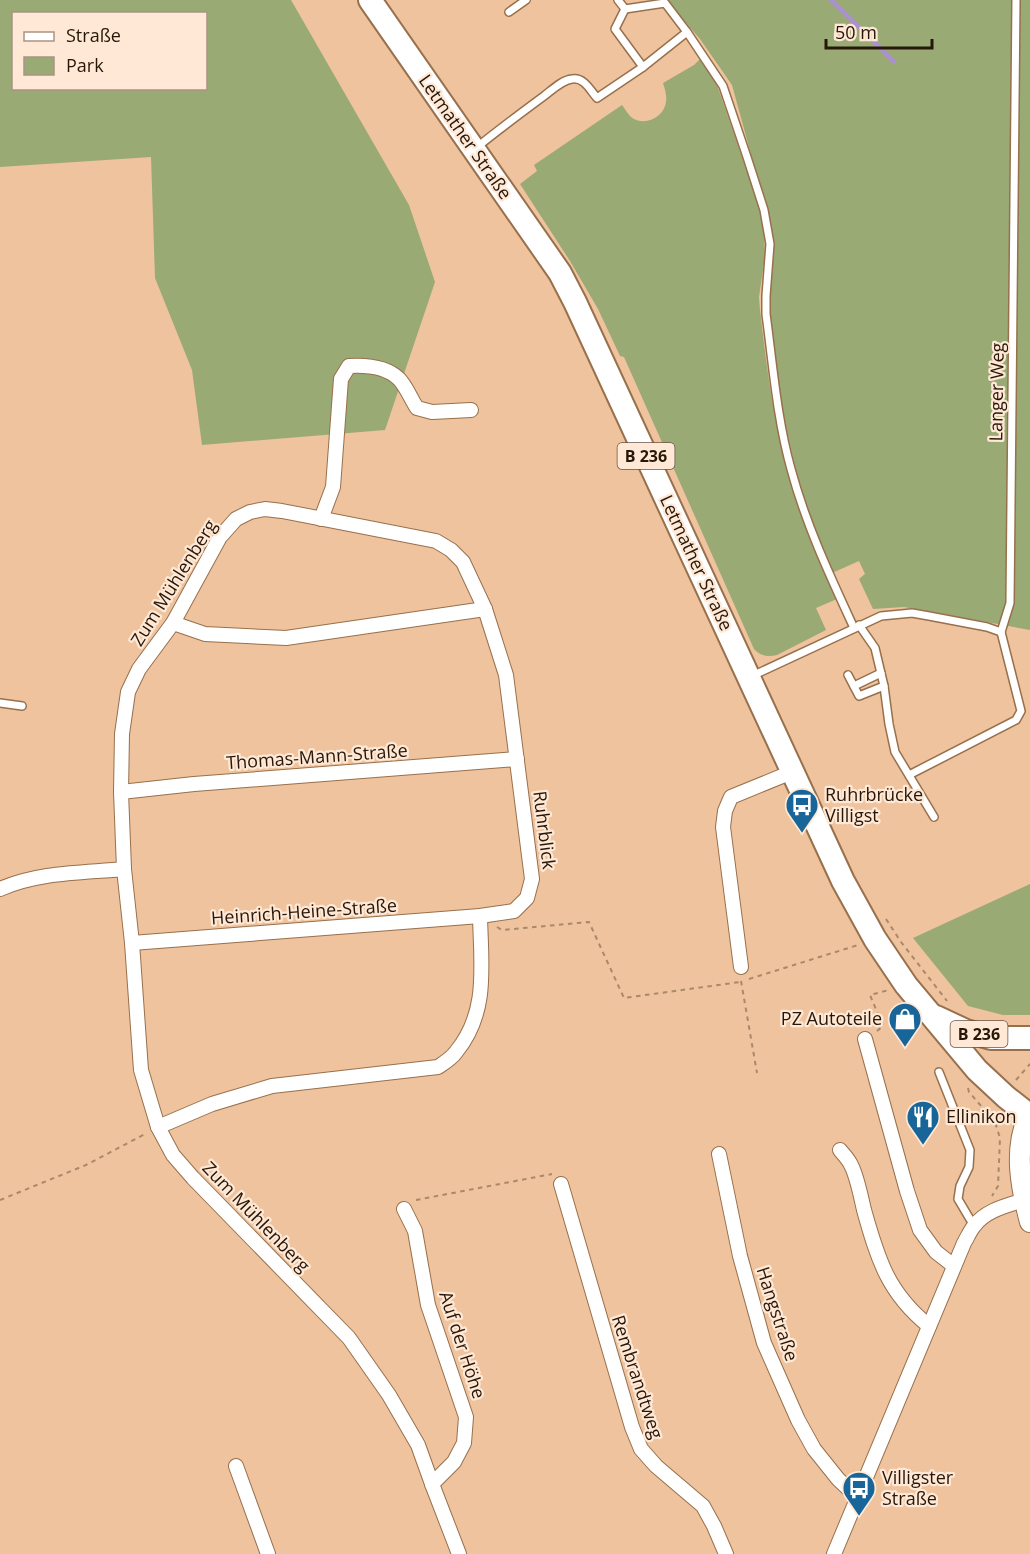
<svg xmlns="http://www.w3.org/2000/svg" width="1030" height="1554" font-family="'Open Sans',sans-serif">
<rect width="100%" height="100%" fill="#eec39d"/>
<g fill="#99aa75" fill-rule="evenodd">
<path d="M 0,0 L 291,0 L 409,205 L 435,282 L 385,430 L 202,445 L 192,370 L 155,278 L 151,157 L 0,167 ZM 14,14 L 206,14 L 206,88 L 14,88 Z"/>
<polygon points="666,0 1030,0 1030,630 904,607 873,609 859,579 865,574 859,561 832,573 819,542 797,476 783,413 770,317 772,231 732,85 700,39"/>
<path d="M 701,58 L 717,85 L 757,200 L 764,230 L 765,256 L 759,297 L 760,310 C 766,361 772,412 785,461 C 797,510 816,554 837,599 L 816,608 L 826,630 L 777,655 C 768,657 760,656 754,649 L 624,357 L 620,356 L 598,309 L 570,261 L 520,184 L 537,171 L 534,165 L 622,105 C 625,109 628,114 631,117 C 644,127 664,118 666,102 C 667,96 665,89 663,83 L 694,65 Z"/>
<polygon points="1030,884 1030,1015 1003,1015 968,1006 913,938"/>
</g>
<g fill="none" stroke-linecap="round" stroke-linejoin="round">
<polyline stroke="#ab91cf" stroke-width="4.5" points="831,0 894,62"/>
<g stroke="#98704c" stroke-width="10">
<g id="lane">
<path d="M 618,0 L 625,9 L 665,3 L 687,32 L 723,86 L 747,157 L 764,210 L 770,244 L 766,296 L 766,314 C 773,366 777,419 791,469 C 806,525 830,576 854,628"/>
<polyline points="625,9 615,29 643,67"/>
<polyline points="509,12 526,0"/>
<path d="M 476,148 C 498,130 521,113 544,96 C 552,90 562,80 572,79 C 584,77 590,90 597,98 L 643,67 L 687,32"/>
<polyline points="848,675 859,696 884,686 875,648 859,625"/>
<polyline points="752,676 881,616 912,613 929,616 987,627 1001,632 1010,603 1016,0"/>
<polyline points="854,686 881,673"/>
<polyline points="884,686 889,724 895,752 934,817"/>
<polyline points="0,703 22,706"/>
<polyline points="909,775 1016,720 1021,711 1001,632"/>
<polyline points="939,1072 970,1150 969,1167 960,1186 958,1199 974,1226"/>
</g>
</g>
<g stroke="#98704c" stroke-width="16">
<g id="street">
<path d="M 321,519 L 333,487 L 341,379 L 349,366 C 366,365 386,366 399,379 C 406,386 411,399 417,408 L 432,412 L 471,410"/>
<polyline points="173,623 205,634 286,638 485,609"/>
<polyline points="121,792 194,784 517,759"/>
<polyline points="124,869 121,792 122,734 128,692 139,669 173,623 220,537 236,519 250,512 265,509 282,511 436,541 451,550 463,562 485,609 506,675 532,879 527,898 514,911 480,916 132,943"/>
<path d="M 0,889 C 39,872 82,873 124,869 L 132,943 L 141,1070 L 158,1127 L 173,1155 L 193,1178 L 349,1338 L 389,1395 L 418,1445 L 432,1484 L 459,1554"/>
<polyline points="741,967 723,827 725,811 731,797 792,772"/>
<polyline points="865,1039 907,1191 920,1230 936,1252 954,1266"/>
<path d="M 158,1127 L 212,1104 L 272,1086 L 438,1067 C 444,1063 452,1058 456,1052 C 489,1012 481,965 480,916"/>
<path d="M 840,1150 C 844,1155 849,1160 851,1165 C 857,1176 861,1197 864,1210 C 878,1260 888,1293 929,1326"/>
<polyline points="719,1154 740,1256 764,1343 798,1420 814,1449 838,1479 858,1498"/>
<polyline points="561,1184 632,1427 641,1449 656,1466 703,1506 714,1526 726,1554"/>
<polyline points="404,1209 415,1231 428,1305 466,1417 464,1443 454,1462 432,1484"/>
<polyline points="236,1466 268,1554"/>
<path d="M 834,1554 L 964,1243 C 967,1238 970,1231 974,1226 C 986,1210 1006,1206 1024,1200"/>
</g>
</g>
<g stroke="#98704c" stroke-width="22">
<path id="secondary" d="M 1029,1115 C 1013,1149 1021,1188 1030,1222"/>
</g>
<g stroke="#98704c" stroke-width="26">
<g id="primary">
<polyline points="370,0 560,273 575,302 819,829 843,881 875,939 906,985 977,1070 1006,1097 1029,1115 1030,1114"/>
<polyline points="936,1017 966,1031 991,1038 1030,1038"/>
</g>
</g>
<g stroke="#aa896a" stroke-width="2" stroke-dasharray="4.5 4.5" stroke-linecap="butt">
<polyline points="886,919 901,942 947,1001"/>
<polyline points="497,927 502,930 589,922 624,998 740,982"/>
<polyline points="749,979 858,945"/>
<polyline points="741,981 757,1073"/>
<polyline points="877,1031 883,1026 870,995 889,990"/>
<polyline points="1016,1080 1030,1064"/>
<polyline points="968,1088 969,1092 995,1122 1000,1138 998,1186 992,1196"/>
<polyline points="0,1200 86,1165 145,1134"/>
<polyline points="416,1200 552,1174"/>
</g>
<use href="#lane" stroke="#fff" stroke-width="7"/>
<use href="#street" stroke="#fff" stroke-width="14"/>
<use href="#secondary" stroke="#fff" stroke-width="20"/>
<use href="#primary" stroke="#fff" stroke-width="22"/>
</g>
<defs>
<g id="bus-pin" transform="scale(1.725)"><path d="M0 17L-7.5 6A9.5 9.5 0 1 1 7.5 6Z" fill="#186699" stroke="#ffe8d5"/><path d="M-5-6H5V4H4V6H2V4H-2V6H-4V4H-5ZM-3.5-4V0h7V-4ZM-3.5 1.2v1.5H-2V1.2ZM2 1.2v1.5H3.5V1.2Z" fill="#fff"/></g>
<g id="shop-pin" transform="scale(1.725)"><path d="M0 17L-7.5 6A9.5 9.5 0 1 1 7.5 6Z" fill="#186699" stroke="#ffe8d5"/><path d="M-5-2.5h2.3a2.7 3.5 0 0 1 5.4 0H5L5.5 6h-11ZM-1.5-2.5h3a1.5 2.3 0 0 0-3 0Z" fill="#fff"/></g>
<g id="restaurant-pin" transform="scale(1.725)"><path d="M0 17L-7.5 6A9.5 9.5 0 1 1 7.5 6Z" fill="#186699" stroke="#ffe8d5"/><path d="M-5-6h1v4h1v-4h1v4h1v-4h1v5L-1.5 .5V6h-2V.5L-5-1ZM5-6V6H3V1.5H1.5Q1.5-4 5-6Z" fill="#fff"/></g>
</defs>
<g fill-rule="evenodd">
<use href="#bus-pin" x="802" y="805"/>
<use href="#shop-pin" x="905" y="1019"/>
<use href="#restaurant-pin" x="923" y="1117"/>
<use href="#bus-pin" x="859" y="1488"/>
</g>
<g text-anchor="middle" stroke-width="4.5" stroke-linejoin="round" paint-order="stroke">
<g fill="#ffe8d5" stroke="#685646" stroke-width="1.5">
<rect x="617.5" y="443" width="57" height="26" rx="4.5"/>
<rect x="950.5" y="1021" width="57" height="26" rx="4.5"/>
</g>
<g font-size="16" font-weight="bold" fill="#271708">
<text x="646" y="462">B 236</text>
<text x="979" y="1040">B 236</text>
</g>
<g font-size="18" fill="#271708" stroke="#ffe8d5">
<text transform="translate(465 137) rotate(55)" y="6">Letmather Straße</text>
<text transform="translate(997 392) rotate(-89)" y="6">Langer Weg</text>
<text transform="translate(696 563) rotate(65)" y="6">Letmather Straße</text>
<text transform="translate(174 583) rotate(-58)" y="6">Zum Mühlenberg</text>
<text transform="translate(317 757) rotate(-4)" y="6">Thomas-Mann-Straße</text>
<text transform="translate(544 830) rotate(83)" y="6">Ruhrblick</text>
<text transform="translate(304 912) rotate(-4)" y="6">Heinrich-Heine-Straße</text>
<text transform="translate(256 1217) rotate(46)" y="6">Zum Mühlenberg</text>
<text transform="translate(777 1314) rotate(72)" y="6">Hangstraße</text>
<text transform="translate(462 1345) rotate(72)" y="6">Auf der Höhe</text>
<text transform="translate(637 1377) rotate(72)" y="6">Rembrandtweg</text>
</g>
<g font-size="18" fill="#271708" stroke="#ffe8d5" text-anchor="start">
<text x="825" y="801">Ruhrbrücke<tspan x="825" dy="21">Villigst</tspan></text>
<text x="882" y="1025" text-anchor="end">PZ Autoteile</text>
<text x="946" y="1123">Ellinikon</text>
<text x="882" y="1484">Villigster<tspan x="882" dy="21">Straße</tspan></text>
</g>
</g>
<rect x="12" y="12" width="195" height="78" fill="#ffe8d5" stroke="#a99483" stroke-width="1.5"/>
<rect x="24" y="32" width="30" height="9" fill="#ffffff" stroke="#a99483" stroke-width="1.5"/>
<text x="66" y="42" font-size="18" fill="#271708">Straße</text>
<rect x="24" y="57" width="30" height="18" fill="#99aa75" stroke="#a99483" stroke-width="1.5"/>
<text x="66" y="72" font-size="18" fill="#271708">Park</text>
<path d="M826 39v9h106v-9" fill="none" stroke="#271708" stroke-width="3"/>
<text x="835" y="39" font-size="18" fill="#271708" stroke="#ffe8d5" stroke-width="4.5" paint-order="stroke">50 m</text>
</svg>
